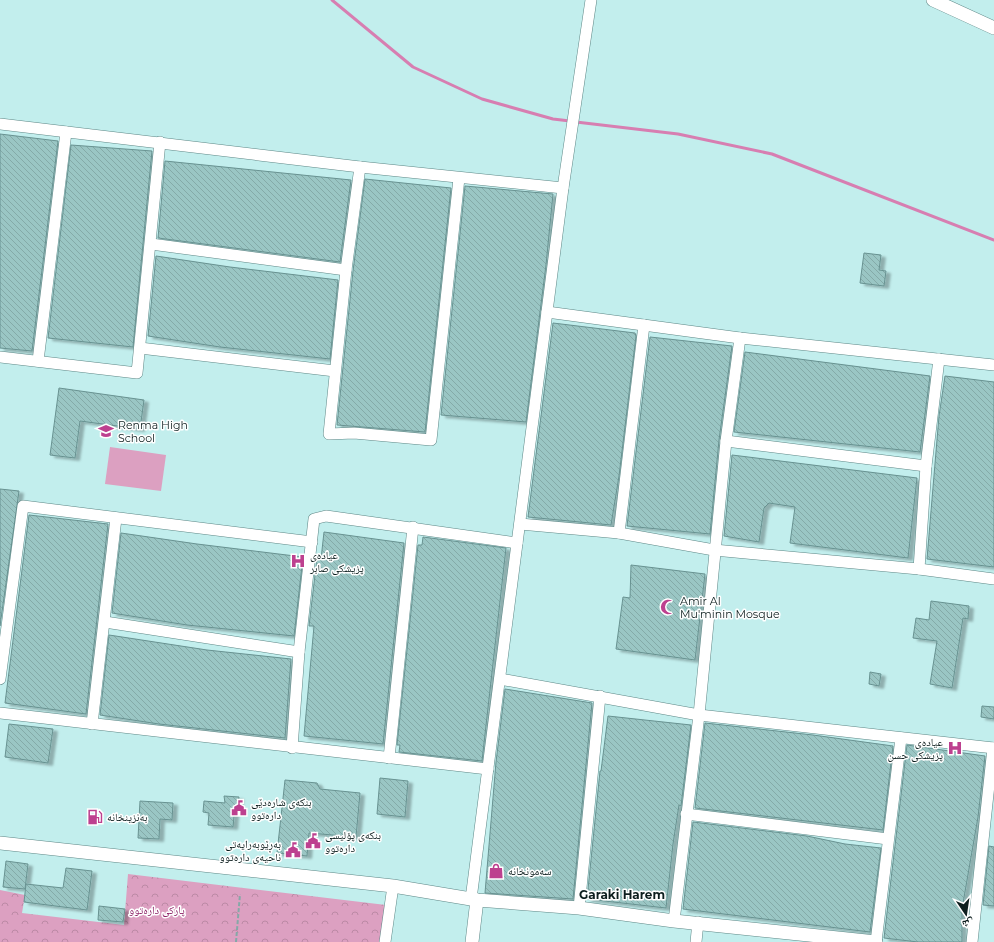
<svg xmlns="http://www.w3.org/2000/svg" width="994" height="942" font-family="Montserrat,'Noto Naskh Arabic',sans-serif">
<defs>
<pattern id="park-crowns" width="20" height="18" patternUnits="userSpaceOnUse"><rect width="20" height="18" fill="#dca0c1"/><path d="M2 6a3 3 0 1 1 6 0M12 15a3 3 0 1 1 6 0" fill="none" stroke="#bc89a5"/></pattern>
<pattern id="building-back-hatch" width="6" height="6" patternUnits="userSpaceOnUse"><rect width="6" height="6" fill="#9ac6c4"/><path d="M-1 5l2 2M0 0l6 6M5-1l2 2" fill="none" stroke="#84aaa8"/></pattern>
<filter id="shadow"><feDropShadow dx="4.5" dy="2.5" stdDeviation="1" flood-color="#0004"/></filter>
</defs>
<rect width="100%" height="100%" fill="#c2eeed"/>
<polygon fill="url(#park-crowns)" points="128,874 386,905 380,942 0,942 0,890 25,895 22,913 124,925"/>
<polygon fill="#dca0c1" points="110,447 166,455 161,491 105,484"/>
<g fill="none" stroke-linecap="round" stroke-linejoin="round">
<g stroke="#d77eb1" stroke-width="3">
<polyline points="332,0 413,67 482,99 553,119 570,121"/>
<polyline points="576,122 678,134 772,154 994,240"/>
</g>
</g>
<g fill="url(#building-back-hatch)" stroke="#689291" filter="url(#shadow)">
<polygon points="0,134 58,141 32,351 0,348"/>
<polygon points="71,145 152,151 133,347 48,338"/>
<polygon points="165,161 351,180 340,262 158,238"/>
<polygon points="365,179 451,188 425,432 337,425 353,271"/>
<polygon points="465,186 553,194 546,265 526,422 441,415"/>
<polygon points="864,253 881,255 879,270 886,271 884,286 860,283"/>
<polygon points="156,256 230,267 338,280 330,359 220,347 148,336"/>
<polygon points="553,323 635,333 636,336 619,476 611,525 528,517"/>
<polygon points="650,337 732,346 719,440 710,534 627,526"/>
<polygon points="745,352 930,376 920,452 734,432"/>
<polygon points="945,376 994,382 994,567 927,559 939,416"/>
<polygon points="59,388 144,400 140,429 80,421 75,458 50,455"/>
<polygon points="732,455 917,478 908,558 790,543 795,507 769,503 764,508 759,542 724,536"/>
<polygon points="0,489 19,491 0,626"/>
<polygon points="29,515 108,524 86,714 5,703"/>
<polygon points="324,532 404,543 383,744 304,736 314,626 309,626 317,558 321,559"/>
<polygon points="121,533 197,544 303,557 294,636 187,625 112,613"/>
<polygon points="423,537 506,548 482,761 399,752 400,745 397,745 418,545 422,545"/>
<polygon points="631,565 705,574 695,660 616,649 623,597 630,598"/>
<polygon points="931,601 969,606 968,619 963,618 952,688 930,684 937,641 913,638 916,618 929,620"/>
<polygon points="109,635 207,650 291,659 285,738 159,724 100,715"/>
<polygon points="870,672 881,674 879,686 869,684"/>
<polygon points="505,689 592,703 573,899 485,893 496,762"/>
<polygon points="982,706 994,707 994,719 981,717"/>
<polygon points="608,716 691,725 681,806 679,805 673,844 666,908 587,899 600,771 601,771"/>
<polygon points="705,723 813,735 893,746 883,830 695,808"/>
<polygon points="9,724 53,729 48,763 5,757"/>
<polygon points="907,745 985,756 978,817 962,909 962,942 918,942 884,938"/>
<polygon points="380,778 408,781 405,817 377,814"/>
<polygon points="285,780 317,783 320,789 360,793 356,837 309,833 307,856 277,853"/>
<polygon points="224,796 239,797 238,805 235,806 233,827 208,825 209,813 203,812 204,801 225,803"/>
<polygon points="140,801 173,803 172,820 160,819 159,839 138,838"/>
<polygon points="693,822 807,836 845,844 881,848 870,932 683,909"/>
<polygon points="989,846 994,847 994,906 983,905"/>
<polygon points="6,861 28,864 25,889 3,887"/>
<polygon points="66,868 92,871 87,910 24,902 26,884 63,888"/>
<polygon points="99,906 125,909 123,922 98,920"/>
</g>
<g fill="none" stroke-linecap="round" stroke-linejoin="round">
<g stroke="#5d8786" stroke-width="12">
<g id="minor">
<polyline points="0,124 360,167 563,188"/>
<polyline points="360,167 346,270 329,434 354,433 431,440 459,178"/>
<polyline points="151,244 346,270"/>
<polyline points="547,312 740,338 994,365"/>
<polyline points="140,348 335,371"/>
<polyline points="0,357 137,373 160,142"/>
<polyline points="38,361 66,132"/>
<polyline points="726,441 926,466"/>
<polyline points="520,524 619,533 714,550 919,569 994,579"/>
<polyline points="619,533 644,325"/>
<polyline points="919,569 926,466 939,359"/>
<polyline points="105,622 299,652"/>
<polyline points="0,679 23,506 312,542"/>
<polyline points="500,679 699,715 994,748"/>
<polyline points="0,713 488,769"/>
<polyline points="92,724 116,518"/>
<polyline points="292,748 299,652 314,519 326,516 517,543"/>
<polyline points="389,758 413,527"/>
<polyline points="686,814 888,839"/>
<polyline points="471,899 563,188 591,0"/>
<polyline points="579,908 600,696"/>
<polyline points="674,921 699,715 726,441 740,338"/>
<polyline points="385,942 393,886"/>
<polyline points="696,942 698,922"/>
<polyline points="876,942 901,738"/>
<polyline points="972,942 993,748"/>
</g>
</g>
<g stroke="#5d8786" stroke-width="14">
<g id="tertiary">
<polyline points="933,0 994,28"/>
<polyline points="0,843 393,886 477,900 579,908 674,921 876,942"/>
<polyline points="472,942 477,900"/>
</g>
</g>
<polyline stroke="#85a8a7" stroke-width="2" stroke-dasharray="4 2" stroke-linecap="butt" points="236,942 240,894"/>
<use href="#minor" stroke="#fff" stroke-width="11"/>
<use href="#tertiary" stroke="#fff" stroke-width="13"/>
</g>
<defs>
<g id="school-bare" transform="scale(1.2)"><path d="M0-5L7-2L0 1L-7-2ZM-4 1L0 2.5L4 1V4Q0 6-4 4Z" fill="#bd408f" stroke="#fff" stroke-width="2.5" paint-order="stroke"/></g>
<g id="hospital-bare" transform="scale(1.2)"><path d="M-5-5h3v3.5h4V-5h3V5h-3V1.5h-4V5h-3Z" fill="#bd408f" stroke="#fff" stroke-width="2.5" paint-order="stroke"/></g>
<g id="mosque-bare" transform="scale(1.2)"><path d="M3.5-4.9A6 6 0 1 0 3.5 4.9A5 5 0 1 1 3.5-4.9Z" fill="#bd408f" stroke="#fff" stroke-width="2.5" paint-order="stroke"/></g>
<g id="civic-bare" transform="scale(1.2)"><path d="M-.6-6.5H3V-4.5H.6V-3L4-1V1h2V6H-6V1h2V-1L-.6-3ZM-1.2 2.5V6h2.4V2.5Z" fill="#bd408f" stroke="#fff" stroke-width="2.5" paint-order="stroke"/></g>
<g id="fuel-bare" transform="scale(1.2)"><path d="M-5.5-6h7V0h2V4h1.3V-2.5L3-4.5l.8-.8L6-3V5H2.5V1h-1V6h-7ZM-4.2-4.7v3.2H.2V-4.7Z" fill="#bd408f" stroke="#fff" stroke-width="2.5" paint-order="stroke"/></g>
<g id="shop-bare" transform="scale(1.2)"><path d="M-5-2.5h2.3a2.7 3.5 0 0 1 5.4 0H5L5.5 6h-11ZM-1.5-2.5h3a1.5 2.3 0 0 0-3 0Z" fill="#bd408f" stroke="#fff" stroke-width="2.5" paint-order="stroke"/></g>
</defs>
<g fill-rule="evenodd">
<use href="#school-bare" x="106" y="431"/>
<use href="#hospital-bare" x="298" y="561"/>
<use href="#mosque-bare" x="668" y="607"/>
<use href="#hospital-bare" x="955" y="748"/>
<use href="#civic-bare" x="239" y="808"/>
<use href="#fuel-bare" x="95" y="817"/>
<use href="#civic-bare" x="313" y="841"/>
<use href="#civic-bare" x="293" y="850"/>
<use href="#shop-bare" x="496" y="871"/>
</g>
<g text-anchor="middle" stroke-width="3" stroke-linejoin="round" paint-order="stroke">
<g font-size="11" fill="#0d1e1e" stroke="#fff" text-anchor="start">
<text x="118" y="429">Renma High<tspan x="118" dy="13">School</tspan></text>
<text x="310" y="559">عیادەی<tspan x="310" dy="13">پزیشکی صابر</tspan></text>
<text x="680" y="605">Amir Al<tspan x="680" dy="13">Mu'minin Mosque</tspan></text>
<text x="943" y="746" text-anchor="end">عیادەی<tspan x="943" dy="13">پزیشکی حسن</tspan></text>
<text x="251" y="806">بنکەی شارەدێی<tspan x="251" dy="13">دارەتوو</tspan></text>
<text x="107" y="821">بەنزینخانە</text>
<text x="325" y="839">بنکەی پۆلیسی<tspan x="325" dy="13">دارەتوو</tspan></text>
<text x="281" y="848" text-anchor="end">بەڕێوبەرایەتی<tspan x="281" dy="13">ناحیەی دارەتوو</tspan></text>
<text x="508" y="875">سەمونخانە</text>
</g>
<g font-size="11" fill="#8e2569" stroke="#fff">
<text x="157" y="914">پارکی دارەتوو</text>
</g>
<g font-size="12" font-weight="bold" fill="#0d1e1e" stroke="#fff">
<text x="622" y="899">Garaki Harem</text>
</g>
</g>
<g transform="translate(966 914) rotate(167)" stroke="#ffffff" stroke-width="3" paint-order="stroke">
<path d="M0-3L7 15L0 10L-7 15Z" fill="#0d1e1e"/>
<text y="-6" font-size="11" font-weight="bold" text-anchor="middle" fill="#0d1e1e">ش</text>
</g>
</svg>
